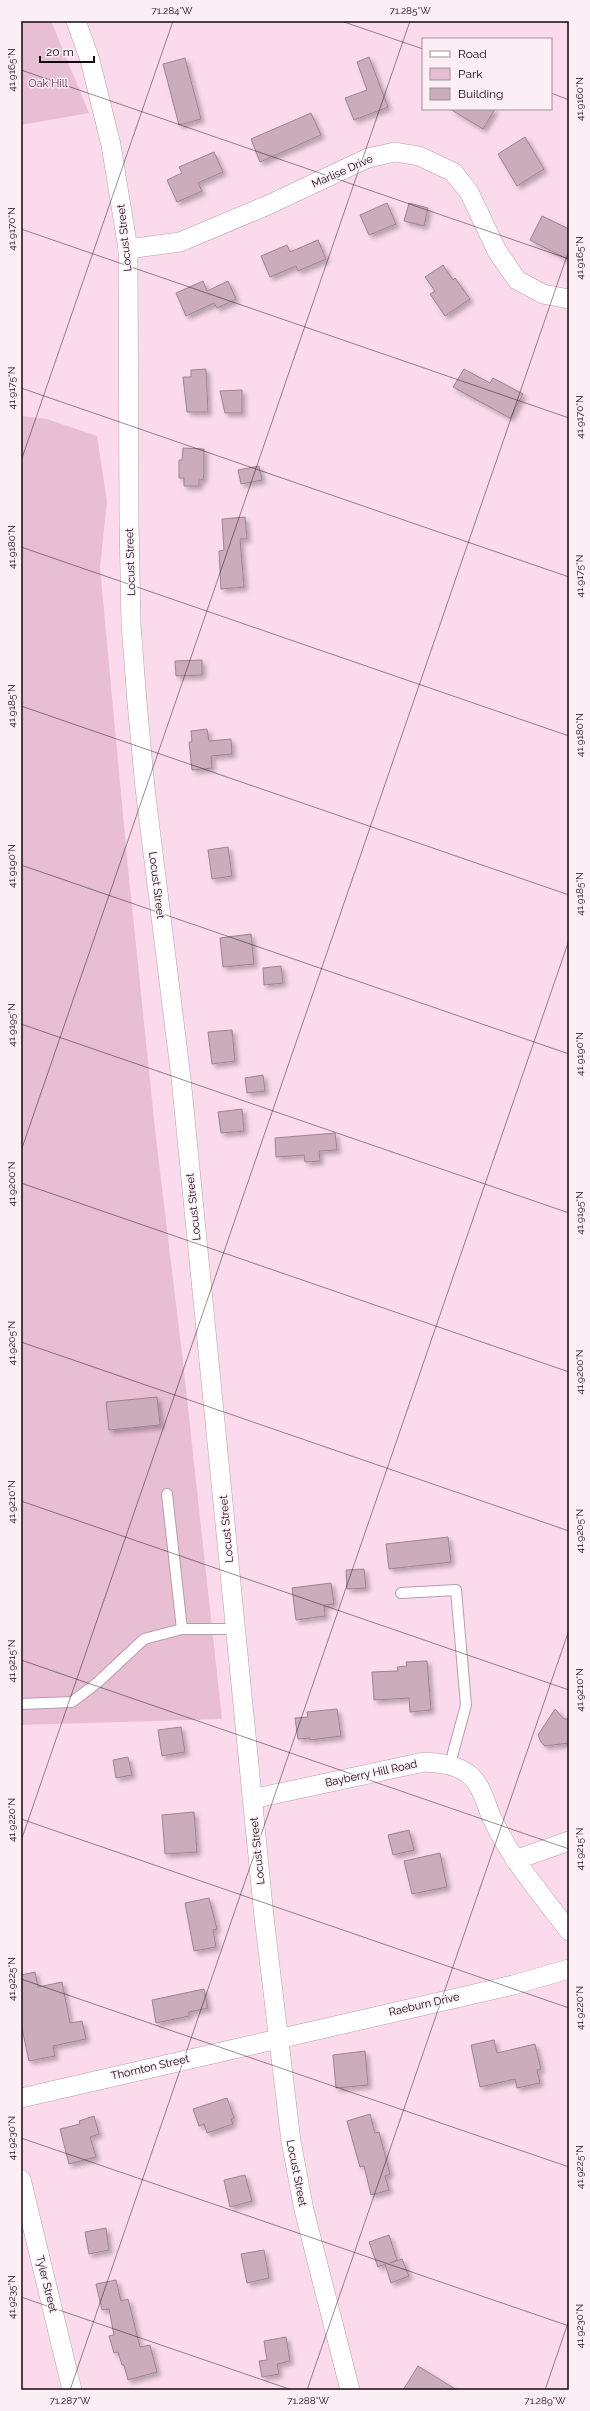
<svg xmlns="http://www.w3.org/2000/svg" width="590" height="2411" font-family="Raleway,sans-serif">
<defs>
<filter id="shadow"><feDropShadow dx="3.5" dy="3.5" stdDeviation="2" flood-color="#0004"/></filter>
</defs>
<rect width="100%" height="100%" fill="#fbdbeb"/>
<g fill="#e8bed3">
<polygon points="21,21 51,21 89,113 21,125"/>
<polygon points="21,416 47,419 97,436 107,501 100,568 128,868 156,1138 183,1362 222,1719 21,1725"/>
</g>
<g fill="#caacbb" stroke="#9f8391" filter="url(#shadow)">
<polygon points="369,57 388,107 354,120 345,98 367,90 357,62"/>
<polygon points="185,58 201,119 179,125 163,64"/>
<polygon points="450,109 495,109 483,129"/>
<polygon points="311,113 321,135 260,162 251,139"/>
<polygon points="525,137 544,169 517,186 498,154"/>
<polygon points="214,152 223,172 198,183 202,191 177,202 167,180 182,173 179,167"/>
<polygon points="387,203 396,224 369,235 360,215"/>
<polygon points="409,203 428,208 424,226 404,221"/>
<polygon points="542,216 569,229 569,260 530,240"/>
<polygon points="318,240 326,259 298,271 296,266 270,277 261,256 287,245 290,252"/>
<polygon points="443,265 453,280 455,278 470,299 445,316 430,294 435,291 425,277"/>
<polygon points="203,281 207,291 228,281 236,299 217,308 214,303 186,316 176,293"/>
<polygon points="206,369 208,412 187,412 183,377 191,377 191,370"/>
<polygon points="464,369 490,383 493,378 523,394 510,418 453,387"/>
<polygon points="242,390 242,413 225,413 220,391"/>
<polygon points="183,448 204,449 204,473 203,480 199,480 199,486 184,486 184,478 179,478 179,460 182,460"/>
<polygon points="259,466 262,480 241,484 238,470"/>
<polygon points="245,517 247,539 240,539 244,587 221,589 219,551 224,550 222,519"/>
<polygon points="202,660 202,675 176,676 175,661"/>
<polygon points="207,729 209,741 231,739 232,754 211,756 212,768 192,770 189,742 192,742 191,731"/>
<polygon points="228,847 232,876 212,879 208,850"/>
<polygon points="251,934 254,964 223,967 220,938"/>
<polygon points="281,966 283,983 264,985 263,968"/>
<polygon points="232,1030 235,1061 212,1064 208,1032"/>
<polygon points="263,1075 265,1091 247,1093 245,1078"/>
<polygon points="242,1109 244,1131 221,1133 218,1112"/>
<polygon points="335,1133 337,1150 319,1151 320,1161 305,1162 304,1155 276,1157 275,1138"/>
<polygon points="157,1397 160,1425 109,1430 106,1402"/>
<polygon points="448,1537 451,1562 389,1569 386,1544"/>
<polygon points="364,1569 366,1588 347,1589 346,1570"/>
<polygon points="331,1583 334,1604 324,1605 325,1616 296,1620 292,1588"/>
<polygon points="427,1661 431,1710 410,1712 409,1698 374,1700 372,1672 398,1671 397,1667 407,1666 406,1662"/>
<polygon points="337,1709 341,1736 310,1740 310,1738 298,1739 295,1718 308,1717 307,1712"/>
<polygon points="555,1709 564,1719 569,1719 569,1743 545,1746 541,1742 538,1735"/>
<polygon points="181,1727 185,1752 162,1756 158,1730"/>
<polygon points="128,1757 132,1775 116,1778 113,1760"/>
<polygon points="194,1812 197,1852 165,1854 162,1815"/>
<polygon points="409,1830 414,1850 393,1855 388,1835"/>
<polygon points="440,1853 447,1887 412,1894 404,1861"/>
<polygon points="209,1898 217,1929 213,1930 216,1947 194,1951 185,1903"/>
<polygon points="35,1972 38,1987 62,1982 70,2023 82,2021 86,2039 53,2046 55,2056 29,2061 21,2024 21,1975"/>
<polygon points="204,1989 208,2008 189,2012 189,2016 156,2023 152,2000"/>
<polygon points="494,2040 497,2053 535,2044 541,2069 537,2070 540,2083 517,2088 515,2079 480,2087 471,2045"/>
<polygon points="365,2051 368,2085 336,2088 333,2055"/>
<polygon points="227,2098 234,2118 231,2119 233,2124 207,2133 204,2124 199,2126 193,2109"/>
<polygon points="370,2114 375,2133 379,2132 390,2174 385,2176 389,2190 371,2195 364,2166 360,2167 347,2121"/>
<polygon points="94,2116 99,2134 90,2137 96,2157 69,2164 60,2129 80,2124 79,2121"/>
<polygon points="245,2175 252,2201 230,2207 224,2180"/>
<polygon points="106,2228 109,2250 89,2254 85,2232"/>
<polygon points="389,2235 397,2260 390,2263 402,2259 409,2276 391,2283 385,2264 378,2267 369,2242"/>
<polygon points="264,2250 269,2278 247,2283 241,2254"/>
<polygon points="116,2280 121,2301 128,2299 140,2347 150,2345 157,2372 128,2380 124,2365 122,2365 118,2352 114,2353 109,2336 114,2335 109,2309 102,2310 96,2284"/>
<polygon points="286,2337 290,2361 277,2364 279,2374 262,2377 259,2361 267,2360 264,2341"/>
<polygon points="418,2366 457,2390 403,2390"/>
</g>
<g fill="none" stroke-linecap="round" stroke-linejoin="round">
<g stroke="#b99cab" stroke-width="12">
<g id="lane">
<polyline points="167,1494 182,1629"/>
<polyline points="401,1593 456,1590 466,1705 450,1764"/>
<polyline points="21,1704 72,1702 97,1683 144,1639 182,1629 235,1629"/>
</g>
</g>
<g stroke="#b99cab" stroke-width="20">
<g id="street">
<polyline points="76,21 90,60 111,145 128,249 129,520 131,624 137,702 145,788 181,1078 264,1917 291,2141 304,2210 350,2390"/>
<polyline points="128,249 180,242 268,205 368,158 395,152 419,156 453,172 469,192 497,251 517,280 543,294 569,299"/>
<path d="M 252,1799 L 424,1762 C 439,1763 454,1764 467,1773 C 482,1784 485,1803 492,1818 C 511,1860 542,1895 569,1931"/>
<polyline points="515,1860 569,1841"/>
<polyline points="21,2098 513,1985 569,1969"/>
<polyline points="21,2179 72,2390"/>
</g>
</g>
<use href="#lane" stroke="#fff" stroke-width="10"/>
<use href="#street" stroke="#fff" stroke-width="19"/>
</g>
<path fill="none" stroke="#11080d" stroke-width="1" stroke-opacity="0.45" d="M 341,21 L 423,49M 21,70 L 569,259M 551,93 L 569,100M 21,229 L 569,418M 21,388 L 569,577M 21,461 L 173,21M 21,547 L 569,736M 21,706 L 569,895M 21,865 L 569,1054M 21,1024 L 569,1213M 21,1151 L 410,21M 21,1183 L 569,1372M 21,1342 L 569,1531M 21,1501 L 569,1690M 21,1660 L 569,1849M 21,1819 L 569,2008M 21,1841 L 569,250M 21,1979 L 569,2167M 21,2138 L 569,2326M 21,2297 L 292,2390M 70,2390 L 569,940M 307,2390 L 569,1630M 545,2390 L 569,2320"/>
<g text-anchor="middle" stroke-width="3" stroke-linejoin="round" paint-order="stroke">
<g font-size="11" fill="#6e2151" stroke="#fbeff5">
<text x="48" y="87">Oak Hill</text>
</g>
<g font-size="11" fill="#11080d" stroke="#fbeff5">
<text transform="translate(342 171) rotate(-24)" y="4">Marlise Drive</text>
<text transform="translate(124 238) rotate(-96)" y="4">Locust Street</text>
<text transform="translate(130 562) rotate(-92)" y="4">Locust Street</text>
<text transform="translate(157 885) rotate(83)" y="4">Locust Street</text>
<text transform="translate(193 1207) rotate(-96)" y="4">Locust Street</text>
<text transform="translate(226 1529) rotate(-95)" y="4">Locust Street</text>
<text transform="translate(371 1773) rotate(-12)" y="4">Bayberry Hill Road</text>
<text transform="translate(257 1851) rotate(-96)" y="4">Locust Street</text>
<text transform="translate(424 2004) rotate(-13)" y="4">Raeburn Drive</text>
<text transform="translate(150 2067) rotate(-13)" y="4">Thornton Street</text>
<text transform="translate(297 2173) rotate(79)" y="4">Locust Street</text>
<text transform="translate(47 2284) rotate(76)" y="4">Tyler Street</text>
</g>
</g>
<rect width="590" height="2411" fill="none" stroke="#fbeff5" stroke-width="44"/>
<rect x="422" y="38" width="130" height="72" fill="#fbeff5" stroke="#9d9398"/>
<rect x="430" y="51" width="20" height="6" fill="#ffffff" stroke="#9d9398"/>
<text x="458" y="58" font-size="12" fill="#11080d">Road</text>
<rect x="430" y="68" width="20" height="12" fill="#e8bed3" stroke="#9d9398"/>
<text x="458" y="78" font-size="12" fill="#11080d">Park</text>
<rect x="430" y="88" width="20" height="12" fill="#caacbb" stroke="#9d9398"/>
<text x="458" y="98" font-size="12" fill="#11080d">Building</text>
<path d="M40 56v6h54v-6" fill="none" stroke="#11080d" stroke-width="2"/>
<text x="46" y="56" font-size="12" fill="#11080d" stroke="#fbeff5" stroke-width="3" paint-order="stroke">20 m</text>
<rect x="22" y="22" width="546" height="2367" fill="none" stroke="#11080d" stroke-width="1.5"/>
<g font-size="10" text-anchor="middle" fill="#11080d">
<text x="172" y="14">71.284°W</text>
<text x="410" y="14">71.285°W</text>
<text transform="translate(11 70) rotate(-90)" y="4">41.9165°N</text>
<text transform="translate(579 99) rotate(-90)" y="4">41.9160°N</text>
<text transform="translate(11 229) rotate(-90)" y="4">41.9170°N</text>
<text transform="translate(579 258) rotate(-90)" y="4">41.9165°N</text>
<text transform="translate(11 388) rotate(-90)" y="4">41.9175°N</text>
<text transform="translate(579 417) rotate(-90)" y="4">41.9170°N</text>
<text transform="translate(11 547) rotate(-90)" y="4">41.9180°N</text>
<text transform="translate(579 576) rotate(-90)" y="4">41.9175°N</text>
<text transform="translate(11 706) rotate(-90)" y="4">41.9185°N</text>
<text transform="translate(579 735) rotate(-90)" y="4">41.9180°N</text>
<text transform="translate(11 866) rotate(-90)" y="4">41.9190°N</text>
<text transform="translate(579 894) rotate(-90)" y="4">41.9185°N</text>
<text transform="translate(11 1025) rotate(-90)" y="4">41.9195°N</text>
<text transform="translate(579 1054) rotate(-90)" y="4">41.9190°N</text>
<text transform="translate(11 1184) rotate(-90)" y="4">41.9200°N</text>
<text transform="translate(579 1213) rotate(-90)" y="4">41.9195°N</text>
<text transform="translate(11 1343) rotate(-90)" y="4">41.9205°N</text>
<text transform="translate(579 1372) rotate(-90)" y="4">41.9200°N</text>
<text transform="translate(11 1502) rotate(-90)" y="4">41.9210°N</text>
<text transform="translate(579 1531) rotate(-90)" y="4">41.9205°N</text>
<text transform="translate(11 1661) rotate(-90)" y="4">41.9215°N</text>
<text transform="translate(579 1690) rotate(-90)" y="4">41.9210°N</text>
<text transform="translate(11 1820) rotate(-90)" y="4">41.9220°N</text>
<text transform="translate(579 1849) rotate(-90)" y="4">41.9215°N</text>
<text transform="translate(11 1979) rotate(-90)" y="4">41.9225°N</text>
<text transform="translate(579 2008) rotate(-90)" y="4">41.9220°N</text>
<text transform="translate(11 2138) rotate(-90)" y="4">41.9230°N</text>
<text transform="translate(579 2167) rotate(-90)" y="4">41.9225°N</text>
<text transform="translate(11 2297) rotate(-90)" y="4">41.9235°N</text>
<text transform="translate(579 2326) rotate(-90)" y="4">41.9230°N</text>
<text x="70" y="2404">71.287°W</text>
<text x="308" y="2404">71.288°W</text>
<text x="545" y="2404">71.289°W</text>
</g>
</svg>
